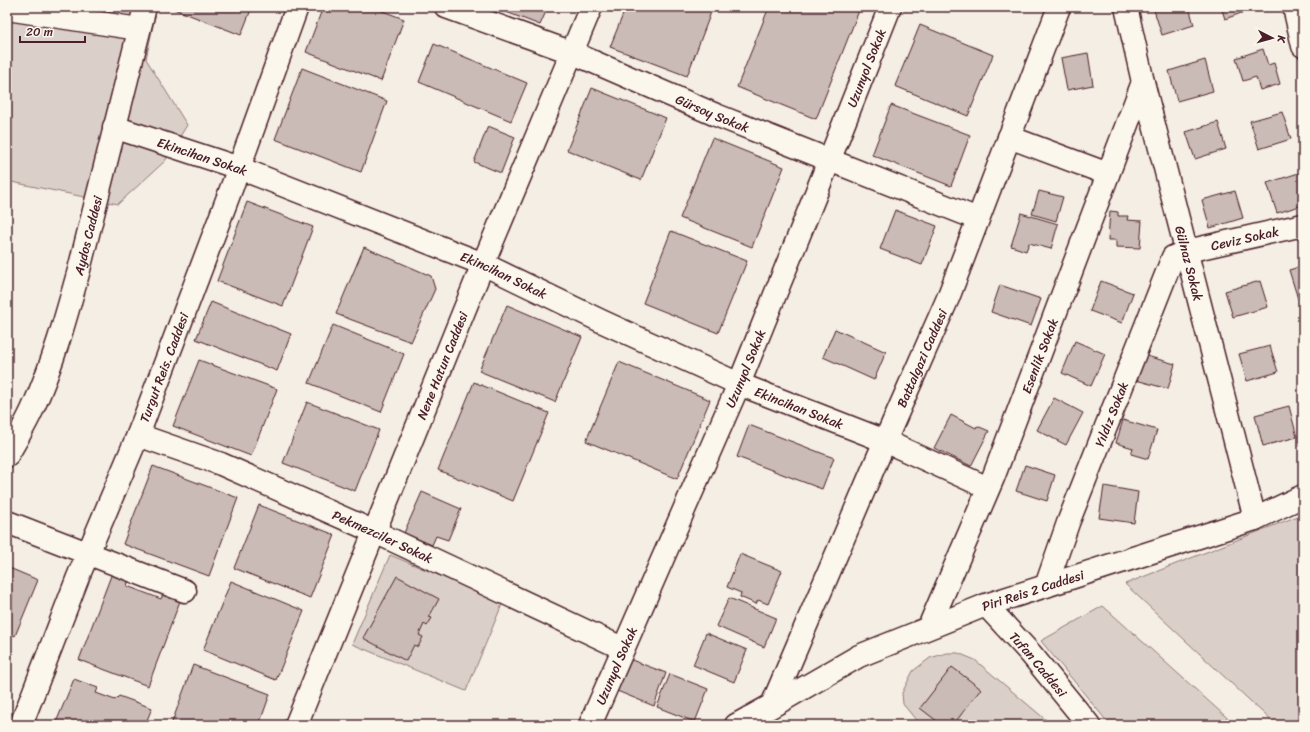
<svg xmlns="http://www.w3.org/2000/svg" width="1310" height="732" font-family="Sriracha,sans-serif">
<rect width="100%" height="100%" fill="#f4eee4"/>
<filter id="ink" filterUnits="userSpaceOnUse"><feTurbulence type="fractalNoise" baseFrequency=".025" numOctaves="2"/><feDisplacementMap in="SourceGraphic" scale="8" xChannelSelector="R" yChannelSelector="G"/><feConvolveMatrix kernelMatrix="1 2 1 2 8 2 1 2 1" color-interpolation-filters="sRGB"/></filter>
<g filter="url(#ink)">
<g fill="#dbd0c9" stroke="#92787a">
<polygon points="7,7 157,7 146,59 187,125 165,161 118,204 7,181"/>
<polygon points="1303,514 1303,725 1276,725 1125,584"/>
<polygon points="390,555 503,602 466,691 352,644"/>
<polygon points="1103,606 1235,725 1110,725 1041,641"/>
<polygon points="947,653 958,653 975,660 1052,725 920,725 903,704 902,693 913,671 930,658"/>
</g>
<g fill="#cabbb6" stroke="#4a1f2b">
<polygon points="175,7 252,7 241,35 174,9"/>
<polygon points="323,7 372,7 404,19 381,81 306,52"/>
<polygon points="493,7 548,7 540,25"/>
<polygon points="626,7 713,7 687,76 610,47"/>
<polygon points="769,7 860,8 816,119 737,87"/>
<polygon points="1153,7 1189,7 1194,25 1162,35"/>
<polygon points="1221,7 1255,7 1255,8 1225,19"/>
<polygon points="920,25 993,55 968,116 895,86"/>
<polygon points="434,44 527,83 511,121 419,82"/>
<polygon points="1263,49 1268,65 1274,63 1280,84 1260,90 1256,77 1243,81 1236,58"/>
<polygon points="1088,53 1093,85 1067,90 1061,58"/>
<polygon points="1205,60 1213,91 1177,101 1169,71"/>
<polygon points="302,68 387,101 361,172 275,139"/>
<polygon points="592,88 666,118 641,180 567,150"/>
<polygon points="891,105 970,135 951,186 872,155"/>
<polygon points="1282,112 1291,139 1259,149 1250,121"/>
<polygon points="1218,122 1226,149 1195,159 1186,132"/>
<polygon points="488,126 515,137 501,173 474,162"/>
<polygon points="712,138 784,167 752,247 680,218"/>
<polygon points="1302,172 1303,176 1303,205 1277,213 1267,183"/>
<polygon points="1039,191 1063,197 1056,221 1032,214"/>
<polygon points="1235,191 1243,218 1210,228 1202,200"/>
<polygon points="247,202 313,227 283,306 217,281"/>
<polygon points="895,210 937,226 922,265 880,249"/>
<polygon points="1110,211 1118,212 1118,216 1128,216 1127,220 1142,221 1140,248 1116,247 1116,240 1108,240"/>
<polygon points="1021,213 1058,224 1051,249 1029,243 1026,251 1011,246"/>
<polygon points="671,231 747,261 718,333 643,303"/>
<polygon points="364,247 431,276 435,289 411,342 336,314"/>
<polygon points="1303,266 1303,297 1298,299 1289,270"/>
<polygon points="1101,281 1133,293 1122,323 1090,311"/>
<polygon points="1260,281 1268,307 1233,317 1225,291"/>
<polygon points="1000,285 1041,299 1031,326 991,312"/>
<polygon points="211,302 291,334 277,371 196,339"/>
<polygon points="507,305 582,337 555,402 479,371"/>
<polygon points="333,325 404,354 381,412 309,383"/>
<polygon points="835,329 886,352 874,380 823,357"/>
<polygon points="1075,341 1105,354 1091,386 1062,373"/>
<polygon points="1270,346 1278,372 1247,381 1239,354"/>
<polygon points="1143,355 1175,364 1168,389 1136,380"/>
<polygon points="199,360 277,389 251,456 173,426"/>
<polygon points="619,362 710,400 677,479 586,441"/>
<polygon points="474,382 549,413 513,501 438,470"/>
<polygon points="1054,398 1083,413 1066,445 1037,430"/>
<polygon points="307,402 379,430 355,491 283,463"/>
<polygon points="1289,406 1297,437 1263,446 1255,415"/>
<polygon points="951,415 976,428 977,426 989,431 971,466 934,448"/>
<polygon points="1123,420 1157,430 1148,459 1131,454 1133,448 1116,443"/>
<polygon points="749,425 834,458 822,489 737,457"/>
<polygon points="1025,465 1055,475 1047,501 1016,491"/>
<polygon points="153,466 238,498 209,576 123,544"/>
<polygon points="1104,486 1138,492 1134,523 1099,518"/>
<polygon points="422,492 461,509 448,540 436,536 432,545 404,533"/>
<polygon points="259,505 335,535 310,598 234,568"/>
<polygon points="740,554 782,571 768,604 758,600 756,604 740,597 741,593 727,587"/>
<polygon points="7,567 38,580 15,636 7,632"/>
<polygon points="112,573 129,579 127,586 161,599 163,594 180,601 148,686 79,660"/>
<polygon points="397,576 439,599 429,617 432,618 427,626 424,624 419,635 423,637 418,647 414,645 406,661 363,638"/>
<polygon points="231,581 304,611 276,680 203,650"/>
<polygon points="729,598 776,618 764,647 716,626"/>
<polygon points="706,633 747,650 734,682 693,665"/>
<polygon points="629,659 666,673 654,706 617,691"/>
<polygon points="193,665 270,694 259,725 171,725"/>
<polygon points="952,667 981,689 953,725 942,725 920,708"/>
<polygon points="670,674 708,689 695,722 657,707"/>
<polygon points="74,679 98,688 96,693 115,700 119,696 152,708 145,725 55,725"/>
</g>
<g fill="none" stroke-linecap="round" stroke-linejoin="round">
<g stroke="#4a1f2b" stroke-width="25">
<g id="minor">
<path id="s1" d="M 446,7 L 573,53 L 716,115 L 978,219"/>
<path id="s2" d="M 1126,7 L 1143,82 L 1255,519"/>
<polyline points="1294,7 1303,46"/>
<polyline points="7,9 139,29"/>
<path id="s3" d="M 114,127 L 239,168 L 483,264 L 601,321 L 739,384 L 885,441 L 988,488"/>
<polyline points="1009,137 1108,174"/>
<path id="s4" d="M 138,435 L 221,464 L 375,532 L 622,648"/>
<path id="s5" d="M 7,456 C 16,440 26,424 33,408 C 53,364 66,317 79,270 L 145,7"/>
<polyline points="7,522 185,591"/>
<path id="s6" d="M 1046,586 L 1068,523 L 1173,257 L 1187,251 L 1303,225"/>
<path id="s7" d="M 986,605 L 1031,654 L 1089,725"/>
<path id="s8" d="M 929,627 L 993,478 L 1143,82"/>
<path id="s9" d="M 769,708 L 859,656 L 986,605 L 1255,519 L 1303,496"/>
<path id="s10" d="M 21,725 L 78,577 L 138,435 L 239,168 L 297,7"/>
<path id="s11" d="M 296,725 L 483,264 L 591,7"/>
<path id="s12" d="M 590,725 L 739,384 L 829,161 L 890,7"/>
<path id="s13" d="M 736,725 L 772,705 L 885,441 L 948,298 L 1059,7"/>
</g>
</g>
<use href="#minor" stroke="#fbf7ec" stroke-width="22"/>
</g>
</g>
<g text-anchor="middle" stroke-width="3.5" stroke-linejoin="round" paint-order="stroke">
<g font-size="13" fill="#4a1f2b" stroke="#fbf7ec">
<text dy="5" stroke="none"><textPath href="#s12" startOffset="713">Uzunyol Sokak</textPath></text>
<text dy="5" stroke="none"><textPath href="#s1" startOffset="287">Gürsoy Sokak</textPath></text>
<text dy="5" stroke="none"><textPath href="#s3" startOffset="93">Ekincihan Sokak</textPath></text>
<text dy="5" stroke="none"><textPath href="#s5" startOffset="236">Aydos Caddesi</textPath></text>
<text dy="5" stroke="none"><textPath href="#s6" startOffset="427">Ceviz Sokak</textPath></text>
<text dy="5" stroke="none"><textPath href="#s2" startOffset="264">Gülnaz Sokak</textPath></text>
<text dy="5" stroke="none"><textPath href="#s3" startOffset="417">Ekincihan Sokak</textPath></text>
<text dy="5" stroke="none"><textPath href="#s8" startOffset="293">Esenlik Sokak</textPath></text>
<text dy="5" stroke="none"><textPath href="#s13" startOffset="419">Battalgazi Caddesi</textPath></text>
<text dy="5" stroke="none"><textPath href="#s11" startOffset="388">Nene Hatun Caddesi</textPath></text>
<text dy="5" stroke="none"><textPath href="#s10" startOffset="385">Turgut Reis. Caddesi</textPath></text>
<text dy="5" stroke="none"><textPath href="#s12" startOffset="389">Uzunyol Sokak</textPath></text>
<text dy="5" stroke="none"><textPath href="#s3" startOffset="741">Ekincihan Sokak</textPath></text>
<text dy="5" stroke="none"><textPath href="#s6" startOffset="184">Yıldız Sokak</textPath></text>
<text dy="5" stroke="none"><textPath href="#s4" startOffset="265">Pekmezciler Sokak</textPath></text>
<text dy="5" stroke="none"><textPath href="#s9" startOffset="290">Piri Reis 2 Caddesi</textPath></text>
<text dy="5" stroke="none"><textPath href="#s12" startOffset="65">Uzunyol Sokak</textPath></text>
<text dy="5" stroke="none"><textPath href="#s7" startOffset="79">Tufan Caddesi</textPath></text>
</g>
</g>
<rect width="1310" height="732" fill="none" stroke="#fbf7ec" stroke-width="24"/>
<rect x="12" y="12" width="1286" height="708" fill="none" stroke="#4a1f2b" stroke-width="1.5" filter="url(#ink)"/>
<g transform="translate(1272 38) rotate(96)" stroke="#fbf7ec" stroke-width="3" paint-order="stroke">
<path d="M0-3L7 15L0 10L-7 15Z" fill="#4a1f2b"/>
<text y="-6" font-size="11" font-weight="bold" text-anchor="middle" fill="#4a1f2b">K</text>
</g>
<path d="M20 36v6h65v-6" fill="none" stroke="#4a1f2b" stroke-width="2"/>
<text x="26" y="36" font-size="12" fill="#4a1f2b" stroke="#fbf7ec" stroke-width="3" paint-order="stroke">20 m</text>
</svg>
